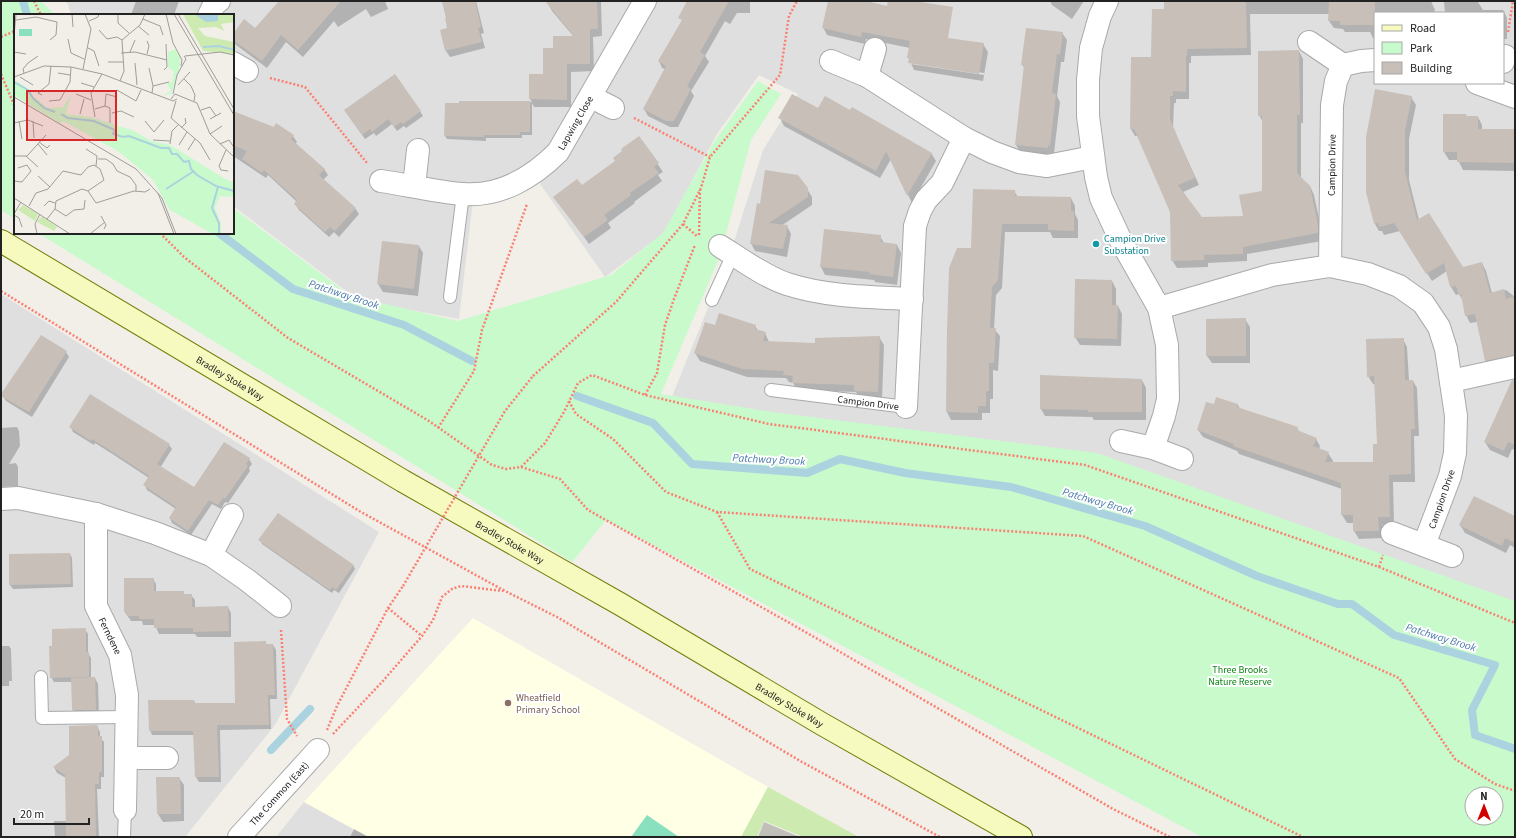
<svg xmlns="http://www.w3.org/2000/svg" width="1516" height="838" font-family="'Source Sans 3',sans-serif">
<rect width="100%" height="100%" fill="#f2efe9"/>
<g fill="#e0dfdf" fill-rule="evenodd">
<path d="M 64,1 L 1515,1 L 1515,602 L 789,416 L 671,399 L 731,251 L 763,150 L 798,94 L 759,75 L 717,134 L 664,233 L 605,277 L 529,168 L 474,192 L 459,319 L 358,300 L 233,206 L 233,15 L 71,15 L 68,4 ZM 1375,13 L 1503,13 L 1503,83 L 1375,83 Z"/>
<polygon points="1,294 379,532 275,725 185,837 1,837"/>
<polygon points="304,802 368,837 276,837"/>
</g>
<polygon fill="#ffffe5" points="473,618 768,787 741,837 368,837 304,802"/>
<polygon fill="#cdebb0" points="768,787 859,837 803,837 764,821 757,837 741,837"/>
<g fill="#c8facc" fill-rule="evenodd">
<polygon points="1,1 41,1 55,15 15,15 15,219 1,210"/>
<path d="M 758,81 L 781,94 L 751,140 L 720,256 L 661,394 L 772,412 L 1097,453 L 1515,601 L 1515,837 L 1202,837 L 606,520 L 572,562 L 38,233 L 233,233 L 233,208 L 351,296 L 458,321 L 611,275 L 663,233 L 714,142 ZM 1472,794 L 1496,794 L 1496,818 L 1472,818 Z"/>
</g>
<polygon fill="#88e0be" points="647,815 679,837 631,837"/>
<g fill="#0003" fill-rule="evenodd">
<polygon points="136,1 179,1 174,15 131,15"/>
<polygon points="280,1 385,1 388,9 371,17 366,9 338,27 334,21 303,57 286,42 267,68 236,45 233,41 233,35 256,29"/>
<polygon points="442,1 476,1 484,33 481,34 485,48 450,57 446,51 449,29"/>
<polygon points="547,1 601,1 602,36 593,37 594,71 571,72 571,107 534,107 532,103 532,135 522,135 522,138 486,138 486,141 447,139 445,136 460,102 532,102 530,99 530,75 544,75 554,49 574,37 552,11"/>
<polygon points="697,1 750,1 750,13 737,13 730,24 725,21 705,56 709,62 691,91 694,96 678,127 670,127 648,116 644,109 665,69 662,68 659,61"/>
<path d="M 829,1 L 862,1 L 887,7 L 889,1 L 910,1 L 937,44 L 983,44 L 988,52 L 983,81 L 914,70 L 908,57 L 910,48 L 866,39 L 865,44 L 827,35 L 823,27 ZM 911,62 L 984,73 L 984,75 L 911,64 Z"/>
<polygon points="1050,1 1084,1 1072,19 1052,5"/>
<polygon points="1165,1 1431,1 1435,10 1434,13 1375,13 1375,38 1373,38 1370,32 1345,32 1343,29 1334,28 1329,21 1329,14 1250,14 1251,55 1191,56 1191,63 1189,63 1189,99 1176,99 1176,103 1174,103 1173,128 1199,185 1183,192 1201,218 1244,217 1263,192 1263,122 1259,115 1299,51 1303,59 1303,123 1301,123 1301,178 1310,186 1314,195 1322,233 1322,241 1247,254 1247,261 1208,263 1208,267 1177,268 1172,260 1171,212 1138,136 1135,136 1131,129 1152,58 1165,10"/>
<polygon points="1444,2 1478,2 1483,10 1503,10 1507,18 1507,39 1503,39 1503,13 1445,13"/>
<polygon points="1062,33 1067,40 1064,62 1061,62 1057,96 1060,102 1054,153 1052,153 1052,156 1021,153 1016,145 1025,69 1022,64"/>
<polygon points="1411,97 1416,105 1409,139 1409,180 1419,220 1463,268 1482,263 1486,271 1492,293 1506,290 1515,297 1515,363 1490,368 1486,360 1477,322 1470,323 1466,315 1463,301 1459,294 1456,295 1451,287 1447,271 1432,281 1400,231 1384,235 1382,231 1379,231 1375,224"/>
<polygon points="819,110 931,153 936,161 912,203 891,159 880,178 784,126 780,118"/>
<polygon points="420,111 423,116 406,128 404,126 397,131 392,124 376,136 374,133 365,139 348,115"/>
<polygon points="233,112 293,136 297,142 295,144 324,169 328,175 323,180 355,208 359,214 339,237 334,232 329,237 299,210 295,204 297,202 268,175 266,178 233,156"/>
<polygon points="1444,115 1466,115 1467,117 1478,117 1482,125 1482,130 1515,130 1515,171 1463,170 1458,160 1449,160 1444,152"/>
<polygon points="639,137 663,172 658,175 662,181 634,202 635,203 608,223 611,228 589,244 555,197 582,187 616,161"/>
<polygon points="807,189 812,197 812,205 781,226 787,226 791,234 787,257 755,251 751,243 761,205"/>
<polygon points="1014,191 1018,197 1071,198 1075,206 1075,214 1078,220 1078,238 1053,238 1050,232 1005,232 1002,288 996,295 994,329 1000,336 998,371 993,370 993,399 990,399 990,413 982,413 982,420 951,420 947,412 972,249"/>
<polygon points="825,230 880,236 884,243 897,245 901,253 897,285 875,282 874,280 825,275 821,267"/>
<polygon points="419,246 423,253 418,296 383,292 378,284"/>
<polygon points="1112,281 1116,289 1116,306 1118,306 1122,314 1121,346 1080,345 1075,337"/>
<polygon points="1245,319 1250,327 1250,363 1212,363 1207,356"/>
<polygon points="755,326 758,331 765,333 769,342 816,344 879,337 884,345 882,399 859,398 856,392 798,390 793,383 789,382 786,378 747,377 700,361 695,353 715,327"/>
<polygon points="1403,339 1407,347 1409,381 1413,381 1417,388 1419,436 1414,436 1415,482 1393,482 1394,524 1382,525 1382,538 1359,539 1354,531 1354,523 1347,523 1342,515 1342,489 1239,454 1237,451 1203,437 1198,430 1215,405 1238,405 1240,409 1297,428 1300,433 1316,439 1320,446 1319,449 1328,453 1333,461 1332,463 1374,463 1378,445 1376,384 1373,384 1368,376"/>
<polygon points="66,352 69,357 32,417 6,401 3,396"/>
<polygon points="1142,380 1146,388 1146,420 1094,420 1092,417 1045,416 1041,409"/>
<polygon points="1515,405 1515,450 1512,449 1508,458 1490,450 1485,442"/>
<polygon points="17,427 19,431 20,446 9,464 16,463 18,467 18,486 1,487 1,428"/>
<polygon points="71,427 169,445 172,449 160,468 194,489 249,459 252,464 249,468 250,471 228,503 225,502 221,509 212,504 191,535 172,523 170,518 176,509 147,490 145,485 149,478 114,455 95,443 94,445 73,432"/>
<polygon points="1515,517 1515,548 1510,545 1506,553 1465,533 1460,525"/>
<polygon points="260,540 353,565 355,569 339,593 334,590 332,593 262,544"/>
<polygon points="70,554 72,558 73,587 13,589 10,585"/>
<polygon points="153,579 156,584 156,592 183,592 185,595 191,595 195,600 195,607 228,607 231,613 231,637 197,637 195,634 159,634 155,625 143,625 142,621 131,621 125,612"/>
<polygon points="85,629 88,634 88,653 91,658 91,678 95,678 98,684 99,716 76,716 73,710 73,682 54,682 51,677 53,647"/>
<polygon points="265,642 267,645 273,645 276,650 277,699 270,699 271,729 220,730 221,782 199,782 196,777 194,735 152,735 150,730 194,701 196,704 236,704"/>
<polygon points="1,646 9,646 11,649 12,681 9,681 9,686 1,686"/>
<polygon points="97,726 100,732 100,737 104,742 104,777 101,777 101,789 97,789 99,837 55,837 54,821 67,821 66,778 57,773 54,767 70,756"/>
<polygon points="1,774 2,803 1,803"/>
<polygon points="179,778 184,785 184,821 163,822 158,814"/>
<polygon points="764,822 800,837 758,837"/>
<polygon points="354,829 369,837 350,837"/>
</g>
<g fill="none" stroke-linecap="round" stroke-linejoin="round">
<g stroke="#aad3df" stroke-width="8">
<polyline points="23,1 27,15"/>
<polyline points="219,233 293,289 404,325 472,361"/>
<polyline points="577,396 653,423 692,464 807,473 840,459 905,473 1011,487 1145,526 1257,576 1338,604 1352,604 1394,635 1495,665 1472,710 1475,735 1515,749"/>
<polyline points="271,750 310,709"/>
</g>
</g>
<g fill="#c7bfb8">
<polygon points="279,1 341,1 298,50 281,35 262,61 233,40 233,34 244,19 255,28"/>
<polygon points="442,1 475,1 481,27 478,28 482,42 445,51 440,30 447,28 445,18 447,18"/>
<polygon points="545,1 597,1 598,29 590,29 590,64 567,64 567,100 529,99 529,74 543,74 543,48 553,48 553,36 574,36"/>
<polygon points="687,1 729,1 700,52 705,55 687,86 691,89 682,106 674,121 666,121 643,109 666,66 658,61 682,20 678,18"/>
<polygon points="828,1 866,1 887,6 888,1 914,1 953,7 948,38 984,43 979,74 908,63 909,58 907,58 910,41 862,32 861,37 822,28"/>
<polygon points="1164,1 1246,1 1247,48 1187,49 1187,56 1186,56 1186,92 1173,91 1173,96 1170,96 1170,119 1195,178 1178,185 1202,217 1243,216 1239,195 1262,191 1262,116 1258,116 1258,51 1299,50 1300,115 1297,115 1297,173 1310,186 1318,225 1318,233 1243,247 1243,254 1204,255 1204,260 1171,261 1170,212 1134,129 1130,129 1131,57 1151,57 1152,9 1164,9"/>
<polygon points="1329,1 1375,1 1375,25 1340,25 1340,21 1328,21"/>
<polygon points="1026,28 1063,32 1060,55 1057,54 1052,93 1056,94 1050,146 1048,145 1048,148 1015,145 1024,65 1021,65"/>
<polygon points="395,74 421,111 403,124 401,122 394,127 388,119 372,132 370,129 362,135 344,110"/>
<polygon points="1375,89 1412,96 1405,131 1405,172 1417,220 1429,213 1463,267 1482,262 1490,293 1504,289 1506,299 1515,296 1515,355 1485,361 1475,314 1465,316 1461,294 1459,295 1456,286 1450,287 1444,263 1426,274 1394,223 1379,227 1378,223 1374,224 1366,192 1366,137"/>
<polygon points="792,94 818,108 825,96 850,110 852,107 932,153 907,196 886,151 876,171 778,118"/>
<polygon points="459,101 530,101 530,132 520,132 520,135 484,135 484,137 444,136 445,103 459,103"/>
<polygon points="233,111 274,127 276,123 294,135 291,139 325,169 319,175 356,208 335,231 330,227 325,232 294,204 297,200 264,170 262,173 242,159 247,151 233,145"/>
<polygon points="1443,114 1466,114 1466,116 1478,116 1478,129 1515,129 1515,163 1457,162 1457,152 1443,152"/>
<polygon points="639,136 659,163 654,167 659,173 630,193 631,195 604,215 608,220 584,237 553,197 577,179 582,185 615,161 613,158 622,151 621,149"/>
<polygon points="765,170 798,175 808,188 808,197 769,223 788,225 783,249 750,244 757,203 760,204"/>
<polygon points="973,189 1015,190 1015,196 1071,197 1071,211 1074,211 1074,231 1048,230 1048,224 1002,224 998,280 992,287 990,328 996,328 994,363 989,363 989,391 986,391 986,406 978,406 978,413 946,412 947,330 949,268 957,248 971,248"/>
<polygon points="824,229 881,235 881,242 897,244 893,277 869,274 870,272 820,267"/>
<polygon points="382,241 419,245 414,289 377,284"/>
<polygon points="1075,279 1112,280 1112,305 1118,305 1117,339 1074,338"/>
<polygon points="719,313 756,325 755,329 766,332 763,341 815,343 815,338 880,336 878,392 854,391 854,385 792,383 793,376 783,375 784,371 742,369 694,353 705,322 715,325"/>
<polygon points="1246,318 1246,356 1206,356 1206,319"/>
<polygon points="41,335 67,351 29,412 1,396 1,394"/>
<polygon points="1404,338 1405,380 1413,380 1415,429 1411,429 1411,474 1389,475 1390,517 1378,517 1379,531 1353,531 1353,515 1341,515 1341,483 1233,446 1234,444 1197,430 1206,402 1214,404 1216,397 1238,404 1237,407 1298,427 1297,430 1317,438 1313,446 1329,452 1325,462 1373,462 1373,444 1377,444 1374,376 1367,377 1366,339"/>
<polygon points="1040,375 1142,379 1142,412 1088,412 1088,410 1040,409"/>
<polygon points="1512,380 1515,380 1515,445 1508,442 1504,451 1484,442"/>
<polygon points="90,394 170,444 157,464 194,487 224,442 250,458 246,464 248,466 225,499 223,498 218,505 209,500 188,531 169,518 176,507 143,485 149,476 111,451 92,439 91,441 69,427"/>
<polygon points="1474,496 1515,516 1515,543 1505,538 1502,546 1459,525"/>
<polygon points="278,513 354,565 336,590 332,587 330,590 258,540"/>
<polygon points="70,553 71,584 9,585 9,554"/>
<polygon points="124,578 154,578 154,591 184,591 184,594 192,594 192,607 228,606 229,631 193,632 193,628 154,628 154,619 139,619 139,616 127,616 127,612 124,612"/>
<polygon points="86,628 86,652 89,652 89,677 50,678 49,646 52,646 52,629"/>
<polygon points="266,641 266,644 273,644 275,695 268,695 269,725 217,725 219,777 195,777 193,731 149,731 148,700 194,700 194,703 235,703 234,642"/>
<polygon points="95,677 96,710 72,710 71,678"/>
<polygon points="96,725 98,726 98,736 102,736 102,772 99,772 99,784 95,784 96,837 66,837 65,775 53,767 69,755 69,726"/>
<polygon points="156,777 180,777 181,814 157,814"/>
</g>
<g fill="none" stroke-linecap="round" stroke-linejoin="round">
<g stroke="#a9a9a9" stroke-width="14">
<g id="lane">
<polyline points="450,297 463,194"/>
<polyline points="712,300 733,254"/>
<path id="s1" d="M 771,390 L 906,407"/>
<polyline points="41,677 42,718 127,717"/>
<polyline points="124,837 125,810"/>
</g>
</g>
<g stroke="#a9a9a9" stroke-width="24">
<g id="street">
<polyline points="1107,1 1100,16 1091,48 1088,80 1088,116 1096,177 1101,198 1121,241 1159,308 1167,345 1168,399 1164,416 1153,448"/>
<polyline points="209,15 214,5 219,1"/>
<polyline points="1309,42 1343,65"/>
<polyline points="831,61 867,76 964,138 992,152 1019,162 1047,166 1093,157"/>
<polyline points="1503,62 1505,56"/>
<polyline points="233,63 247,71"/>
<polyline points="867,76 875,49"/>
<polyline points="1477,83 1515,97"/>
<polyline points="591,97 613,108"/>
<path id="s2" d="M 381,181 C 408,185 436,192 463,194 C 500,197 533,177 558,152 L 645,1"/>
<polyline points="414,186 418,150"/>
<path d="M 720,246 C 739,258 765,277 787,284 C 827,297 870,297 912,299"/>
<path id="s3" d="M 1330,266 L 1332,105 L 1336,81 L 1343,65 L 1361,61 L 1375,60"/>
<polyline points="1159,308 1272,275 1330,266 1368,274 1399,286 1423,303 1439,327 1446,349 1456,416 1455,453 1450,476 1424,545"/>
<polyline points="1451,381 1515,367"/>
<polyline points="906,407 915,226 920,211 926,200 942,183 964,138"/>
<polyline points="1121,441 1153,448 1182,459"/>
<polyline points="1,499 18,498 96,514 155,533 211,555 247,580 280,606"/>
<path id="s4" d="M 96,514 L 96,606 L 120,655 L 127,695 L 125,810"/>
<polyline points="1392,533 1452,556"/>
<polyline points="211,555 232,515"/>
<polyline points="126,758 167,758"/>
<path id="s5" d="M 239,837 L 318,750"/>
</g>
</g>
<g stroke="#707d05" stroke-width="24">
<g id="secondary">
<path id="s6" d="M 1,241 L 403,481 L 620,604 L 822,724 L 1021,837"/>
</g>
</g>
<g stroke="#fa8072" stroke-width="2.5" stroke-dasharray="2 2" stroke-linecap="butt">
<polyline points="34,1 41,15"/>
<polyline points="1508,32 1513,1"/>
<polyline points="1,37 15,31"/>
<polyline points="1,74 15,107"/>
<polyline points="270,78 305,87 367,163"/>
<polyline points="634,118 710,157"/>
<polyline points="683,224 698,237"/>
<polyline points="160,233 184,257 288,338 429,421 492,465 506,469 521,467 545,443 564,412 578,383 592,375 645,395 769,424 1085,465 1379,567 1515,623"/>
<polyline points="699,235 700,190"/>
<polyline points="1,291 361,512 505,591 557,617 802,762 940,837"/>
<polyline points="533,376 616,302 683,224 701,188 710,157 780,75 789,16 797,1"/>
<polyline points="645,395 657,373 665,325 674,299 695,245"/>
<polyline points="569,401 576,414 613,439 666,492 717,512 1083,536 1399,678 1455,759 1495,784 1515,791"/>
<polyline points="438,428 474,371 482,330 527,204"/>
<polyline points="521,467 560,479 588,510 795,626 1113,809 1170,837"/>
<polyline points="717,512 750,569 1303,837"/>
<polyline points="1379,567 1383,555"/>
<polyline points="388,608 422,636"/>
<polyline points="281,630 287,719 297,736"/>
<polyline points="327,730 337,706 388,608 403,586"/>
<polyline points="333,734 382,682 422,636 433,620 442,597 452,589 461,586 503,591"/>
</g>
<use href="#lane" stroke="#fff" stroke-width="12"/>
<use href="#street" stroke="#fff" stroke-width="22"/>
<use href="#secondary" stroke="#f7fabf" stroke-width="22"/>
<polyline stroke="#fa8072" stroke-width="2.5" stroke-dasharray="2 2" stroke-linecap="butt" points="403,586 505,411 533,376"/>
</g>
<circle fill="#0f9aa8" stroke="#fff" stroke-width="1.5" cx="1096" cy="244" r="4"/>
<circle fill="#8d6e63" stroke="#fff" stroke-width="1.5" cx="508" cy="703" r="4"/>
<g text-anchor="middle" stroke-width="4" stroke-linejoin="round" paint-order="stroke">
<g font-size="10" fill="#222" stroke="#fff">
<text dy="4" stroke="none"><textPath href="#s2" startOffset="224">Lapwing Close</textPath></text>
<text dy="4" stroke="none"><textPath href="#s3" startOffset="101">Campion Drive</textPath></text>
<text dy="4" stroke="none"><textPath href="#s6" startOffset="267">Bradley Stoke Way</textPath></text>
<text dy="4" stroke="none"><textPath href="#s1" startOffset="98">Campion Drive</textPath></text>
<text transform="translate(1441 499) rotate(-71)" y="4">Campion Drive</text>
<text dy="4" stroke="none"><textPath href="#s6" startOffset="591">Bradley Stoke Way</textPath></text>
<text dy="4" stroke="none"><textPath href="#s4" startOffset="125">Ferndene</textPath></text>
<text dy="4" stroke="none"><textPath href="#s6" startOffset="915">Bradley Stoke Way</textPath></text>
<text dy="4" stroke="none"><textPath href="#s5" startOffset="59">The Common (East)</textPath></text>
</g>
<g font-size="10" fill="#0d838f" stroke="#fff" text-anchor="start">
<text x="1104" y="242">Campion Drive<tspan x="1104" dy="12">Substation</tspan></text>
</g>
<g font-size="10" fill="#0c8416" stroke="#fff">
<text x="1240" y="673">Three Brooks<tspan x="1240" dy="12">Nature Reserve</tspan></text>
</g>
<g font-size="10" fill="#785e54" stroke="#fff" text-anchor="start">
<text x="516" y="701">Wheatfield<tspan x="516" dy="12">Primary School</tspan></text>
</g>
<g font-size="11" font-style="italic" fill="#4a7aab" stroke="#fff">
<text transform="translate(344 294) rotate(18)" y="4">Patchway Brook</text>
<text transform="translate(769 459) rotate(3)" y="4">Patchway Brook</text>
<text transform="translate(1098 501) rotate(16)" y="4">Patchway Brook</text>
<text transform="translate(1441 637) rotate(17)" y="4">Patchway Brook</text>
</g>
</g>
<g transform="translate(14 14)">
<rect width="220" height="220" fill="#f2efe9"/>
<path d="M 169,0 L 220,0 L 220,8 L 207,10 L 210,17 L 202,13 L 184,14 L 191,22 L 220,28 L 220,40 L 189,37 ZM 9,191 L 24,200 L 21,207 L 4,196 ZM 28,202 L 43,213 L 40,217 L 23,208 Z" fill="#cdebb0"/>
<path d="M 161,35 L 166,43 L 166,52 L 157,80 L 149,81 L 157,77 L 153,69 L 158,68 L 160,58 L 154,53 L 154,38 ZM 0,66 L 13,74 L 18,82 L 34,94 L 49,93 L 57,81 L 52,100 L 77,103 L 120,117 L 137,127 L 156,131 L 213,166 L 219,168 L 220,166 L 220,183 L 206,182 L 201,193 L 207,211 L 207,220 L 199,220 L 156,196 L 139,166 L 104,137 L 49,107 L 47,110 L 0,81 Z" fill="#c8facc"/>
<path d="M 5,15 L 18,15 L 18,22 L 5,22 Z" fill="#88e0be"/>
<path d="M 180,0 L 204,0 L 204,7 L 192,8 Z" fill="#aad3df"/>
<path fill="none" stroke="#aad3df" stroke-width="2" d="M 189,33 L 205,32 L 220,36M 0,68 L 14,76 L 19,84 L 30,94 L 41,98M 47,100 L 54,104 L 80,107 L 101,116 L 99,120 L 109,123 L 115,122 L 147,134 L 155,134 L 158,140 L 163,140 L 170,148 L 175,147 L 177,155 L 183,161 L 202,172 L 220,177M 204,173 L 198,194 L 205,209 L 205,220M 152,175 L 180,157"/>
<path fill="none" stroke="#9f9d99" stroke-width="1" d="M 58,0 L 59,13M 104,0 L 104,9 L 115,19M 152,0 L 159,29 L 168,46 L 167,52M 160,0 L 220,101M 164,0 L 220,95M 129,5 L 146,12 L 149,21M 2,6 L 22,3 L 43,8 L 42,21 L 36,26M 75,7 L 84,3 L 85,0M 124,12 L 135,21M 85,16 L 93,25 L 103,23 L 108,26M 0,22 L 2,0M 54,25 L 57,39 L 70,45M 133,27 L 135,32 L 133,40M 74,34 L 80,37 L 85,52M 0,38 L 12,40M 116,38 L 121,26M 107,39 L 121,38 L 153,46M 171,42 L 206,38 L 220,41M 94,48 L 109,48M 121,49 L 123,71M 135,54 L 139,72 L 138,79M 69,55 L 77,15 L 71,0M 150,56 L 153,53 L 152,30M 10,59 L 9,55 L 14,49 L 24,42M 44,59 L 56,61M 0,63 L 30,52 L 57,53 L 88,60 L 159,87 L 163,85M 6,63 L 19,71M 170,65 L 177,72 L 181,81 L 180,87M 106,67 L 110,57 L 108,26 L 126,11 L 131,0M 67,69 L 80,73M 164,71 L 176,58M 139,72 L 155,68M 103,76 L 122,87 L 127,76M 62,80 L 77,86M 159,80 L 163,61 L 172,45 L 170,42M 28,81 L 24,79 L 35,70 L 37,52M 0,83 L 122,155 L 148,184 L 162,220M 157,85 L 161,80 L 183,89 L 196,120 L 220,143M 35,87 L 46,86 L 56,68 L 57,53M 162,87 L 157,104 L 186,129 L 196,146M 91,92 L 92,80 L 103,83M 81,95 L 91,92 L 96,94 L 96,109M 187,96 L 196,93 L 202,102M 98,99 L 107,97 L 120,103M 66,100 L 70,85M 81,103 L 77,79 L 88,60M 196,105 L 207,99M 5,107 L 8,125M 19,107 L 20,124M 131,107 L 140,118 L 150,106M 0,109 L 14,106 L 29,112M 167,114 L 172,109 L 171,104M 196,120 L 208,112M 139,126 L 156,127M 25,128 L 33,134 L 36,131M 24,130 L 33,141M 156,130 L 158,117 L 164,111M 206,130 L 215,126 L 219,132M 165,131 L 173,118M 72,135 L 83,142 L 82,152M 174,136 L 181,125M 212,136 L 205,152 L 207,156 L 214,157M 0,142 L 13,142 L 32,121M 12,142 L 24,153M 84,145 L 92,145 L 99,150 L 103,157 L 116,163 L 122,171 L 122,177M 24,162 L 36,173M 0,167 L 8,168 L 17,157 L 13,151 L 4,154M 144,179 L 160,220M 0,184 L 56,220M 71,186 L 70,195 L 60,196 L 52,202 L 41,195 L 42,187 L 68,175 L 74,177 L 82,189 L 120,177 L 131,178 L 136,175M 15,192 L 22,179 L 34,175 L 49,157 L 67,161 L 74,153 L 80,151 L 86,155 L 90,166 L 74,177M 30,192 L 35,187 L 41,189M 0,200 L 7,188M 0,201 L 5,204 L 8,213M 87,202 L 92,211 L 90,215M 33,205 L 41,195M 23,220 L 21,210 L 26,200M 76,220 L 91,208"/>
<path fill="#d62828" fill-opacity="0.15" stroke="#d62828" stroke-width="2" d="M 13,77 L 102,77 L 102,126 L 13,126 Z"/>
<rect width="220" height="220" fill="none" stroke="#222" stroke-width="2"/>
</g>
<rect width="1516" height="838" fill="none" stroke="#222222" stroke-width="4"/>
<rect x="1374" y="12" width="130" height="72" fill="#ffffff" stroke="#a7a7a7"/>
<rect x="1382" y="25" width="20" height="6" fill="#f7fabf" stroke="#a7a7a7"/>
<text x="1410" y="32" font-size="12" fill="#222222">Road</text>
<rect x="1382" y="42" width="20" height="12" fill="#c8facc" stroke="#a7a7a7"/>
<text x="1410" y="52" font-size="12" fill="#222222">Park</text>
<rect x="1382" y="62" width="20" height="12" fill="#c7bfb8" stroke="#a7a7a7"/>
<text x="1410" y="72" font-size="12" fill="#222222">Building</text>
<g transform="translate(1484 806)"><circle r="19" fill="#ffffff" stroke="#a7a7a7"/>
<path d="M0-3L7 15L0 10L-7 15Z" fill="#d40000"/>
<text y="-6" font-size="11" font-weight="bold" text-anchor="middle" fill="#222222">N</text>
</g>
<path d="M14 818v6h75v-6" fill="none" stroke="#222222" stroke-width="2"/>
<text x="20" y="818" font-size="12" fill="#222222" stroke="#ffffff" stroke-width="3" paint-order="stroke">20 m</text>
</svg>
